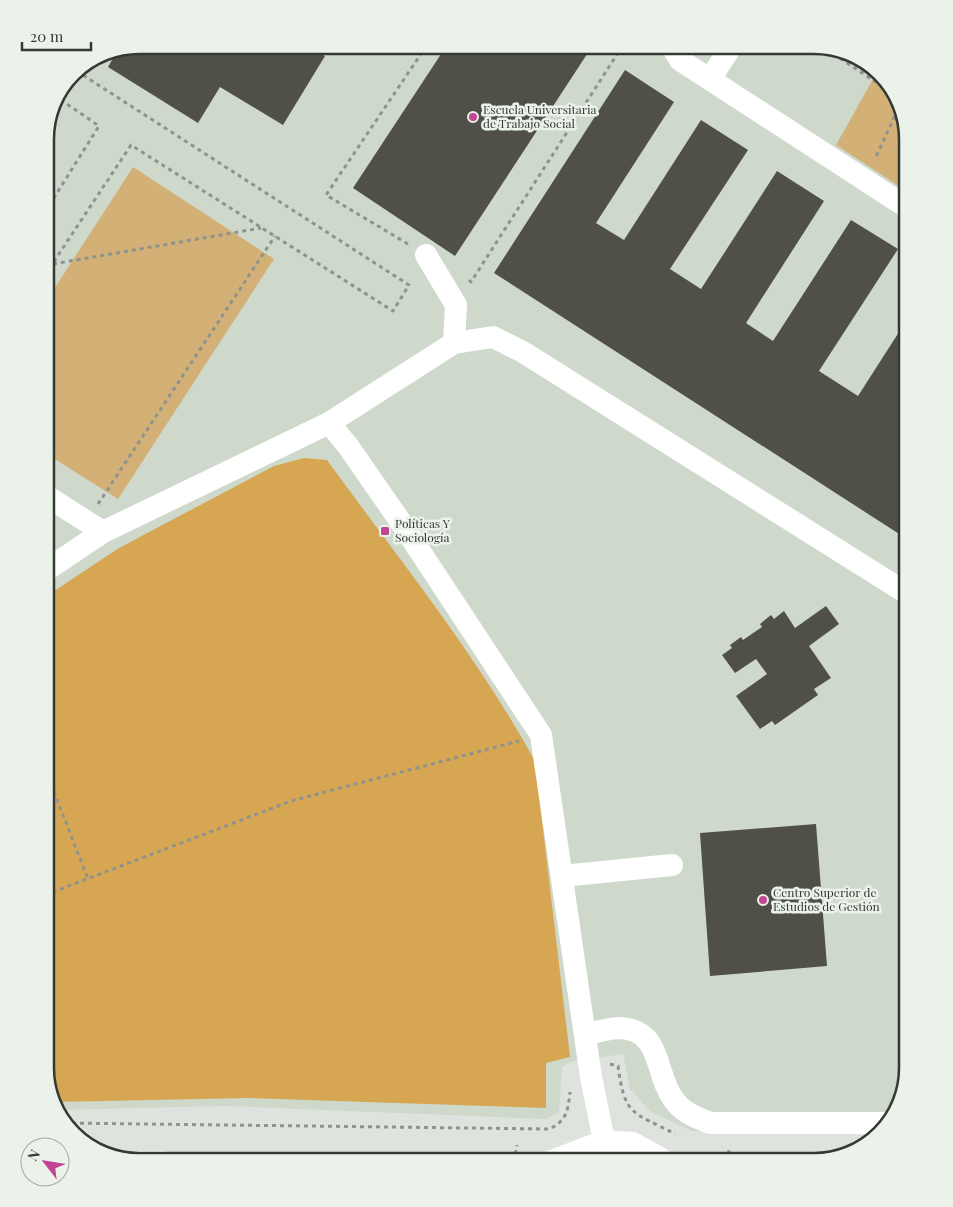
<svg xmlns="http://www.w3.org/2000/svg" width="953" height="1207" font-family="'Playfair Display',serif">
<rect width="100%" height="100%" fill="#dee4dd"/>
<polygon fill="#ced9cc" points="138,45 821,45 862,58 892,87 908,138 908,1069 896,1115 878,1134 691,1131 650,1111 630,1089 623,1054 570,1062 562,1067 559,1113 546,1119 226,1106 58,1110 45,1069 45,132 55,97 77,68"/>
<g fill="#d3b076">
<polygon points="877,72 892,87 908,138 908,192 836,145"/>
<polygon points="133,167 274,259 118,499 45,453 45,303"/>
</g>
<path fill="#d6a652" d="M 304,458 L 327,460 C 398,558 476,654 535,761 L 570,1057 L 546,1063 L 546,1108 L 248,1098 L 55,1102 L 45,1069 L 45,597 L 119,548 L 274,466 Z"/>
<g fill="#505048">
<polygon points="138,45 308,45 325,56 283,125 220,87 198,123 108,67 116,53"/>
<polygon points="447,45 593,45 455,256 353,188"/>
<polygon points="625,70 674,102 596,223 624,240 701,120 748,150 670,269 701,289 777,171 824,201 746,323 773,341 851,220 898,249 819,371 858,396 908,318 908,413 904,420 908,422 907,539 494,273"/>
<polygon points="826,606 839,624 809,646 831,678 814,689 818,695 775,725 772,721 760,729 736,696 767,674 756,659 735,673 722,655 732,648 730,645 741,637 743,640 762,627 760,624 771,615 774,619 784,611 795,628"/>
<polygon points="816,824 827,966 710,976 700,833"/>
</g>
<g fill="none" stroke-linecap="round" stroke-linejoin="round">
<g stroke="#8f938e" stroke-width="3" stroke-dasharray="4 4" stroke-linecap="butt">
<polyline points="820,45 894,94 898,109 875,159"/>
<polyline points="45,212 99,126 55,96"/>
<polyline points="408,244 326,195 427,45"/>
<polyline points="53,264 261,228"/>
<polyline points="45,275 131,145 393,311 409,285 75,70"/>
<polyline points="469,280 471,282 623,45"/>
<polyline points="98,504 275,236"/>
<polyline points="45,769 88,879"/>
<polyline points="45,895 291,801 519,741"/>
<path d="M 610,1064 L 618,1066 C 625,1117 632,1111 675,1134"/>
<path d="M 64,1123 L 549,1129 C 567,1121 568,1110 570,1092"/>
<polyline points="514,1162 517,1145"/>
<polyline points="728,1162 729,1149"/>
</g>
<g stroke="#fff" stroke-width="22">
<polyline points="671,45 680,60 908,208"/>
<polyline points="710,79 729,50 729,45"/>
<polyline points="426,255 456,305 454,343"/>
<polyline points="329,423 348,446 400,521 541,735 591,1077 604,1141"/>
<polyline points="45,495 103,532"/>
<polyline points="45,571 103,532 329,423 454,343 493,337 523,352 908,594"/>
<polyline points="562,876 672,865"/>
<path d="M 586,1034 C 597,1032 610,1028 620,1028 C 663,1030 654,1074 674,1100 C 683,1113 696,1117 710,1123 L 888,1123"/>
<polyline points="136,1162 163,1162"/>
<polyline points="549,1162 604,1141 633,1143 660,1158 663,1162"/>
</g>
</g>
<g fill="#c24594" stroke="#ebf2ea" stroke-width="2">
<circle cx="473" cy="117" r="5"/>
<rect x="380" y="526" width="10" height="10" rx="2.5"/>
<circle cx="763" cy="900" r="5"/>
</g>
<g text-anchor="middle" stroke-width="5" stroke-linejoin="round" paint-order="stroke">
<g font-size="12" fill="#353835" stroke="#ebf2ea" text-anchor="start">
<text x="483" y="114">Escuela Universitaria<tspan x="483" dy="14">de Trabajo Social</tspan></text>
<text x="395" y="528">Políticas Y<tspan x="395" dy="14">Sociología</tspan></text>
<text x="773" y="897">Centro Superior de<tspan x="773" dy="14">Estudios de Gestión</tspan></text>
</g>
</g>
<path d="M0 0H953V1207H0ZM139 54H814A85 85 0 0 1 899 139V1068A85 85 0 0 1 814 1153H139A85 85 0 0 1 54 1068V139A85 85 0 0 1 139 54Z" fill="#ebf2ea" fill-rule="evenodd"/>
<path fill="none" stroke="#353835" stroke-width="2.5" d="M139 54H814A85 85 0 0 1 899 139V1068A85 85 0 0 1 814 1153H139A85 85 0 0 1 54 1068V139A85 85 0 0 1 139 54Z"/>
<g transform="translate(45 1162) rotate(301)"><circle r="24" fill="#ebf2ea" stroke="#a2a8a2"/>
<path d="M0-4L9 19L0 12L-9 19Z" fill="#c24594"/>
<text y="-8" font-size="14" font-weight="bold" text-anchor="middle" fill="#353835">N</text>
</g>
<path d="M22 42v8h69v-8" fill="none" stroke="#353835" stroke-width="2.5"/>
<text x="30" y="42" font-size="15" fill="#353835" stroke="#ebf2ea" stroke-width="4" paint-order="stroke">20 m</text>
</svg>
